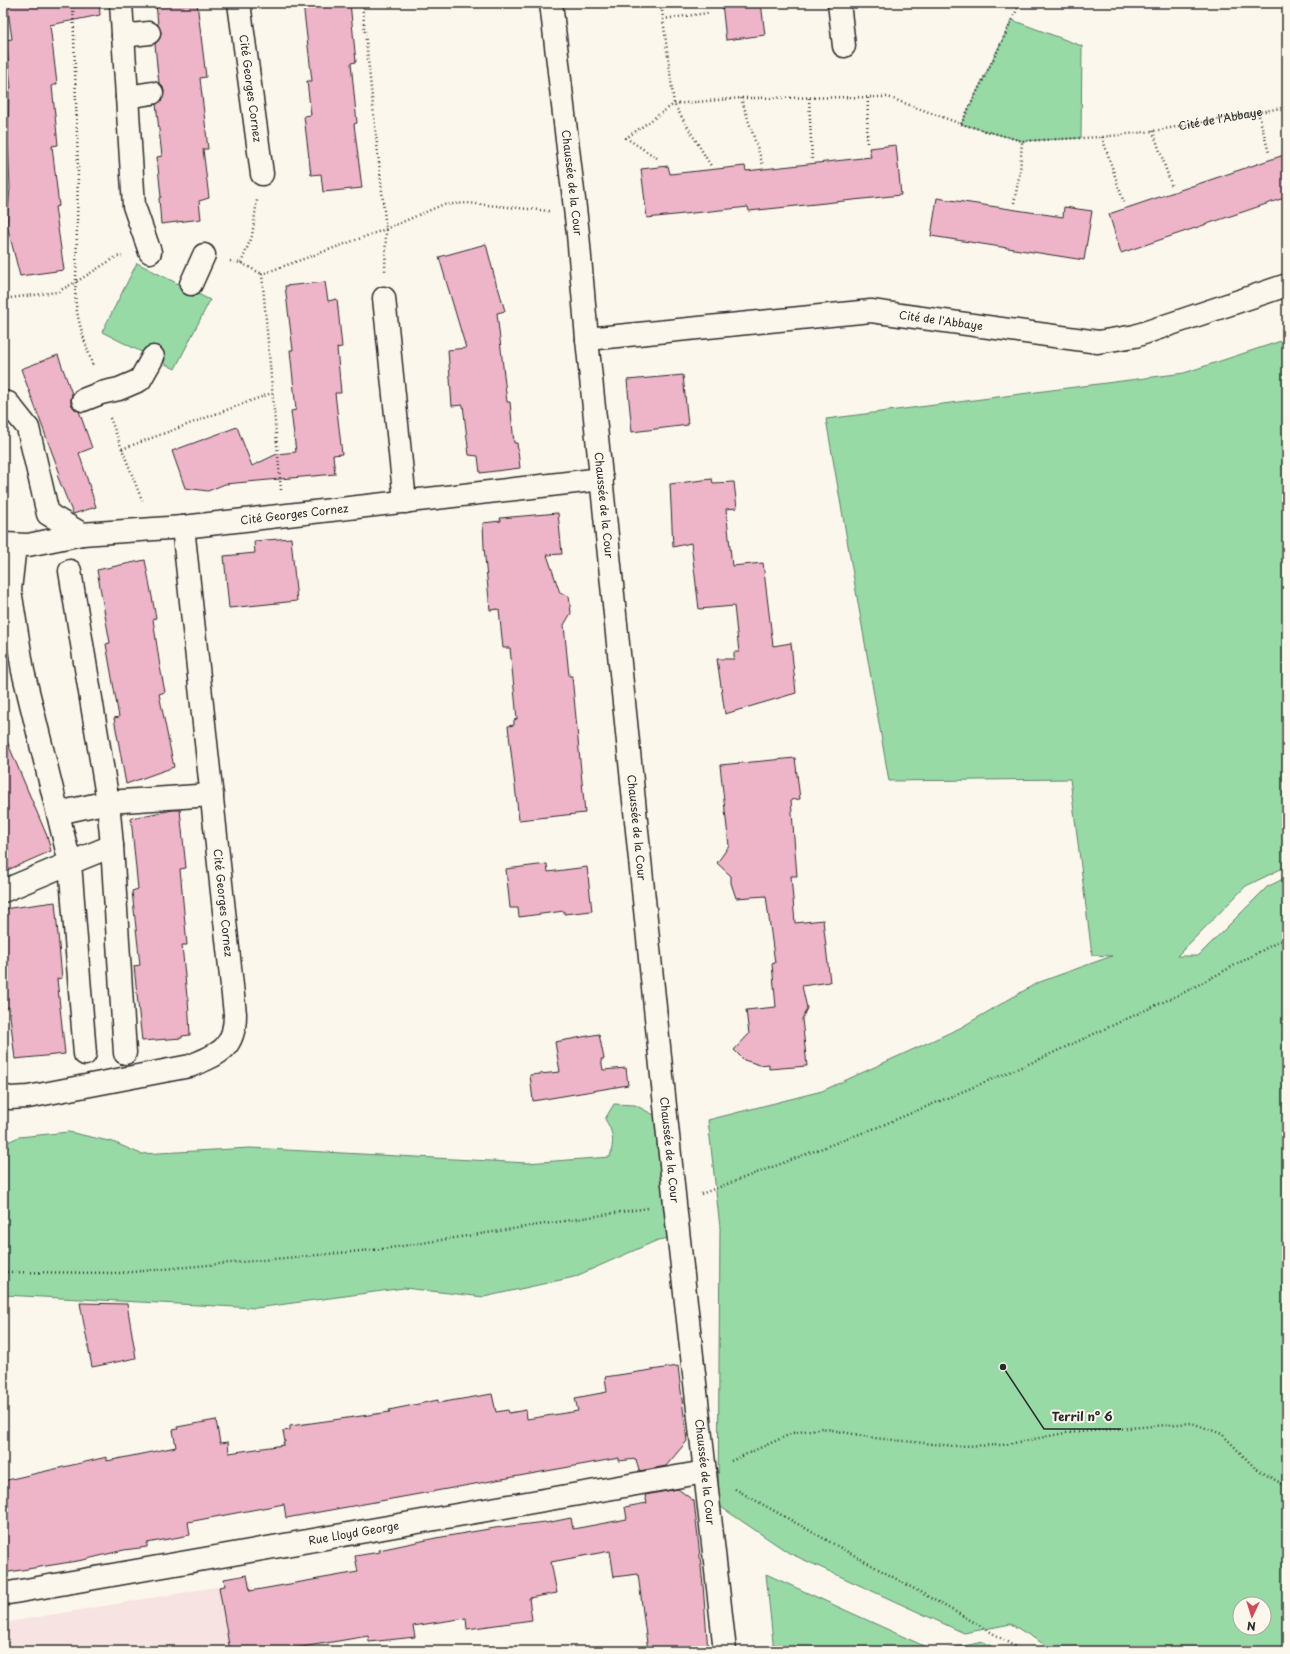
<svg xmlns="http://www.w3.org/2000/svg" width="1290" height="1654" font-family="'Playpen Sans',sans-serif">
<rect width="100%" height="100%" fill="#fbf7ec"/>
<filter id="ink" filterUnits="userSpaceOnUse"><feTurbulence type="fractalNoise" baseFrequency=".025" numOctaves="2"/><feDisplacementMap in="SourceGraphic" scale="8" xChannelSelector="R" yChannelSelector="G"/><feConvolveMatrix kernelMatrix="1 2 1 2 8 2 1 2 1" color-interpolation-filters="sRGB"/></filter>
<g filter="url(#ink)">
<polygon fill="#f7e3e1" points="251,1581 262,1651 3,1651 3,1623"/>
<g fill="#97daa6" stroke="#618268" fill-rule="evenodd">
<polygon points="1012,20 1082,46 1081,138 1022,141 961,124"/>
<polygon points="137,263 210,300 175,369 102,332"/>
<path d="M 1287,339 L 1287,866 L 1246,886 L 1177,956 L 1198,956 L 1267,887 L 1287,877 L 1287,1651 L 1055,1651 L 1011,1624 L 964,1633 L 789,1553 L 718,1505 L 720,1228 L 708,1120 L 822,1091 L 960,1028 L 1037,983 L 1112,956 L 1092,955 L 1070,779 L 889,781 L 826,419 L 1184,373 ZM 1240,1604 L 1264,1604 L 1264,1628 L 1240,1628 Z"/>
<path d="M 614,1104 L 635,1105 L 673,1125 L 685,1235 L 658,1240 L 574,1277 L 484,1297 L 404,1288 L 256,1308 L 3,1295 L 3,1144 L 19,1137 L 69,1132 L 113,1142 L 141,1154 L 250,1148 L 527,1163 L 610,1157 C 614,1141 614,1133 605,1119 Z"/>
<polygon points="766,1574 935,1651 774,1651"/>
<polygon points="984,1642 999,1651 937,1651"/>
</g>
<g fill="#eeb5c8" stroke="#2b2b2b">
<polygon points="7,3 99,3 100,15 50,25 57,84 52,86 58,145 52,146 59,206 55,207 64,270 20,276 7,225 10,188 8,138 9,88 11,88 6,40 12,39"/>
<polygon points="156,3 197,3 206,77 200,78 208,149 203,149 209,198 199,201 201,219 161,224 159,198 161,197 157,157 162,156 156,104 163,98 164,91 162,85 159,83 157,66 155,44 160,38 161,32 158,25"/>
<polygon points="303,3 350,3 356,62 351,63 357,123 354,124 362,188 323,192 321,174 311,175 304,116 311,115 307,81 312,81"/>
<polygon points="722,3 761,3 765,35 726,40"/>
<polygon points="896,145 901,195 749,211 748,207 647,218 641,169 668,166 670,174 745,166 746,171 871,157 869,148"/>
<polygon points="1287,154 1287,197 1121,253 1109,214"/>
<polygon points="937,198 1063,217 1064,207 1092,211 1084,260 931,236"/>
<polygon points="486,244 497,287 498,287 505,311 497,313 507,402 510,402 514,443 517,443 520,468 480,473 478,456 469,455 463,405 452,406 448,350 466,348 439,257"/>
<polygon points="325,282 328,301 337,299 342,347 337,348 341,393 335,393 342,454 333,455 335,474 225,484 208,491 185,488 172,451 237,427 252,466 277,454 296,452 291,411 296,410 290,350 293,350 285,286"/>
<polygon points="58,355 72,394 71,398 71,404 75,409 79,411 92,448 79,453 96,507 73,514 57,475 60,474 21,369"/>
<polygon points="683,375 688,425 632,432 627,380"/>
<polygon points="712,479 713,483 734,482 737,508 726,509 732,566 763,563 773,646 791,643 796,693 725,714 717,659 734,659 734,652 739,652 734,606 699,609 691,543 673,547 670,484"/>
<polygon points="558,513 562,554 547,555 560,593 569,596 571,613 564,625 569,676 572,676 585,813 519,820 508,726 514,725 514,720 517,719 510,648 503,648 499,609 490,610 484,547 483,523 501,521 500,518"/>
<polygon points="291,538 297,601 229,608 224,556 255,553 254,541"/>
<polygon points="145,560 156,618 153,619 160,667 165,692 159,694 174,767 126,784 114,718 119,717 106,644 110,643 97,570"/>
<polygon points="3,732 47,836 51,851 3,872"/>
<polygon points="795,758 800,799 791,800 797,876 791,876 795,923 823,920 830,982 802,986 807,1008 802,1019 807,1066 769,1069 769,1064 760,1065 744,1060 734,1050 749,1034 746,1010 776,1007 772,964 775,963 766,896 736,898 731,883 731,876 717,863 729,846 720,765"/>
<polygon points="173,810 180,810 186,868 180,869 187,945 182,945 187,997 188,997 190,1035 182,1036 182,1038 142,1041 134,966 140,965 132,891 138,889 131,818"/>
<polygon points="547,864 548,872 587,867 592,911 564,914 564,911 519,917 518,908 510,908 506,869"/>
<polygon points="55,902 62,978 57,979 65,1054 15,1059 9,1007 3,1008 3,909"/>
<polygon points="599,1034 604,1059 601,1059 603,1070 626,1068 628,1085 533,1101 530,1075 560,1072 555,1042"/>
<polygon points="80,1303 127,1304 136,1358 92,1367"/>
<polygon points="678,1366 687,1441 666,1466 639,1471 636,1459 619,1461 619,1458 286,1518 284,1504 188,1522 190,1535 147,1543 147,1547 124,1550 83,1560 3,1573 3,1481 107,1457 107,1461 176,1447 173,1430 178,1429 177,1427 216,1420 220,1443 228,1442 229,1453 284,1445 283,1442 285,1442 283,1431 290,1430 290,1426 390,1412 389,1410 438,1400 438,1403 492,1394 496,1412 508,1410 509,1413 526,1410 527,1419 578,1411 575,1398 607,1392 605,1377"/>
<polygon points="678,1489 694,1501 703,1585 708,1651 648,1651 638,1574 614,1577 610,1551 551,1562 557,1593 529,1598 532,1620 467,1629 466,1618 413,1626 415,1637 369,1642 368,1636 278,1651 230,1651 219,1587 225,1586 224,1579 247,1575 250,1591 358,1572 355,1556 380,1552 379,1550 436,1538 495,1528 545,1522 546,1523 571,1518 573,1529 627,1519 625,1507 647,1503 645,1495"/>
</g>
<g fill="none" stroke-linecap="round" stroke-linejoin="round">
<g stroke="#2b2b2b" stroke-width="25">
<g id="minor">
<polyline points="121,3 134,206 150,252"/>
<path id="s2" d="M 239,3 L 262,174"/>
<path id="s3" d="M 551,3 L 578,234 L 587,339 L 675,1204 L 725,1651"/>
<polyline points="839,3 844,46"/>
<polyline points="123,36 149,33"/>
<polyline points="127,97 152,93"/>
<polyline points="191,284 204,255"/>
<polyline points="384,298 405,502"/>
<path id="s4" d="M 587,339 L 871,311 L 1098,342 L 1135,336 L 1287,285"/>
<polyline points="83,400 101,393 119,389 140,380 153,357"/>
<path id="s5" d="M 3,402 L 8,403 L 28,428 L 48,514 L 82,534 L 183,527 L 235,1014 C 235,1049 219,1054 190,1066 L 28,1097 L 10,1098 L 3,1096"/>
<path id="s6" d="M 183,527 L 602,479"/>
<polyline points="3,544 28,545 82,534"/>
<polyline points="70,571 108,802 112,846 125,1053"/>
<polyline points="58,813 108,802 212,795"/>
<polyline points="3,891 70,863 23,671 10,590 15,545"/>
<polyline points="85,1054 70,863 112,846"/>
<path id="s7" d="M 3,1594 L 705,1472"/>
</g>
</g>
<g stroke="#2b2b2b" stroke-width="2.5" stroke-dasharray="1 3" stroke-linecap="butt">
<polyline points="73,3 78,168 76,282 116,257 122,256"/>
<polyline points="362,3 386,229 385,271"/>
<polyline points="661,3 674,104 711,166"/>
<polyline points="663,19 708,13"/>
<polyline points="741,98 763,165"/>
<polyline points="809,98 812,161"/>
<polyline points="1258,112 1269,153"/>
<polyline points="961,124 1000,46 1020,3"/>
<polyline points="1153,131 1172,187"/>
<polyline points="1102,137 1124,203"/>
<polyline points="867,143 868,96"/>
<path id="s1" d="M 657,158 L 626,138 L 674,104 L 741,98 L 888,97 L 961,124 L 1022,141 L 1102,137 L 1153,131 L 1287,107"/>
<polyline points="1014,203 1020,172 1022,141"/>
<polyline points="230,261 241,263 262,274"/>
<polyline points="241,263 252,236 257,200"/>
<path d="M 3,299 L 57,292 L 76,282 C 72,310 85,340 93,367"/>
<polyline points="110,418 143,503"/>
<polyline points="122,449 272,393"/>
<polyline points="281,490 262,274 386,229 442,205 467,203 549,211"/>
<polyline points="701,1194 878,1127 1033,1062 1185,992 1287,937"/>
<polyline points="3,1272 121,1273 383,1249 648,1208"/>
<polyline points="731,1461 793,1433 822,1428 874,1438 954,1446 1003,1445 1065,1433 1192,1423 1222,1434 1255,1468 1287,1487"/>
<polyline points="735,1489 979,1625 1022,1651"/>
</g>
<use href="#minor" stroke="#fbf7ec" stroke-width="22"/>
</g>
</g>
<g text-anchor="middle" stroke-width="4" stroke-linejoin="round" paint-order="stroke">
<g font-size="11" fill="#2b2b2b" stroke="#fbf7ec">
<text dy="4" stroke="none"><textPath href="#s2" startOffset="86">Cité Georges Cornez</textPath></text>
<text dy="4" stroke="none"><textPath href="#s1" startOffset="651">Cité de l'Abbaye</textPath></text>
<text dy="4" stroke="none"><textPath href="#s3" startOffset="181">Chaussée de la Cour</textPath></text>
<text dy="4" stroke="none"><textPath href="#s4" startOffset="356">Cité de l'Abbaye</textPath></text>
<text dy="4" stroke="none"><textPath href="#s3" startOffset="505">Chaussée de la Cour</textPath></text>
<text dy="4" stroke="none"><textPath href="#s6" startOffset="112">Cité Georges Cornez</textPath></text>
<text dy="4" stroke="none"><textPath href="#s3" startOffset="829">Chaussée de la Cour</textPath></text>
<text dy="4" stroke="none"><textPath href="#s5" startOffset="644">Cité Georges Cornez</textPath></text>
<text dy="4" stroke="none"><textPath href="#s3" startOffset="1153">Chaussée de la Cour</textPath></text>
<text dy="4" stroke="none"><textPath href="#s3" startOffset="1477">Chaussée de la Cour</textPath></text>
<text dy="4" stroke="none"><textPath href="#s7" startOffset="356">Rue Lloyd George</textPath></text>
</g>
</g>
<path fill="none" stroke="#2b2b2b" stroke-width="1.5" d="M1003 1367L1044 1429H1121"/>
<circle fill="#2b2b2b" stroke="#fbf7ec" stroke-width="1.5" cx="1003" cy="1367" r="4"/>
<g font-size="12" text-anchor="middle" font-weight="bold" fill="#2b2b2b" stroke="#fbf7ec" stroke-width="4" stroke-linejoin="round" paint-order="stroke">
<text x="1082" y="1421">Terril n° 6</text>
</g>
<rect width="1290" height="1654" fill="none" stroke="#fbf7ec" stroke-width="16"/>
<rect x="8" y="8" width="1274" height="1638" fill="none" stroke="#2b2b2b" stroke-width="1.5" filter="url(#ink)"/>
<g transform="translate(1252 1616) rotate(184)"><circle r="19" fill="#fbf7ec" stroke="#a8a59f"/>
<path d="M0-3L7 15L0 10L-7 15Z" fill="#d1495b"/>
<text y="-6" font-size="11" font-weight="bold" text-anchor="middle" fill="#2b2b2b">N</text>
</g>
</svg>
